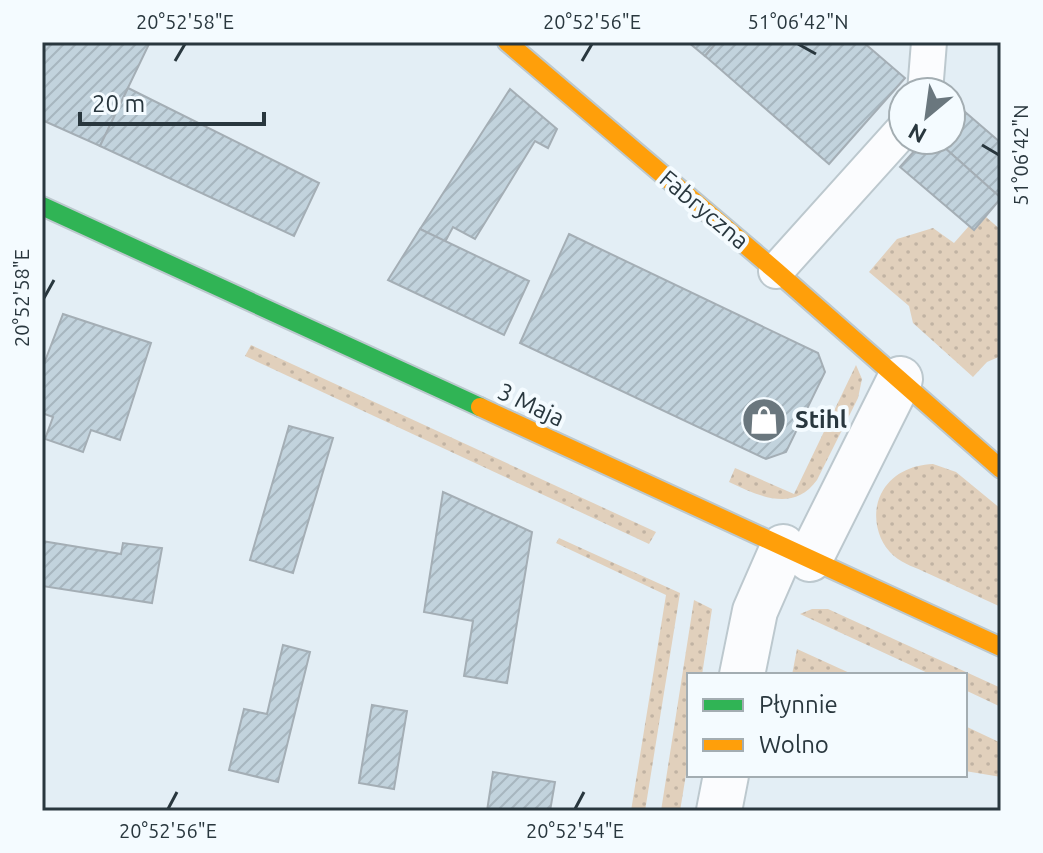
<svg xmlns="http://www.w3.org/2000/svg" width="1043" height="853" font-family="Ubuntu,sans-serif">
<defs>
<pattern id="grass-dots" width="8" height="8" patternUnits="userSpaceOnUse" patternTransform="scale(2)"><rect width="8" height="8" fill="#e1d0bc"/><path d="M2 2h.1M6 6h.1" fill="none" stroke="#c1b3a3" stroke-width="1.8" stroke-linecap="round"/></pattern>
<pattern id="building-hatch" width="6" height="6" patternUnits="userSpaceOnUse" patternTransform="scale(2)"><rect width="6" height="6" fill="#c2d3dd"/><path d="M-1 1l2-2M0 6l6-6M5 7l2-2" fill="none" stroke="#a7b6bf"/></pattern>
</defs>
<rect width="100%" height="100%" fill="#e3eef5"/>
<g fill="url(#grass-dots)">
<polygon points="986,217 1001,230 1001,356 987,362 973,377 913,323 909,306 869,272 897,239 933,228 954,243 969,226 975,230"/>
<polygon points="251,345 656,532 649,544 245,356"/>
<path d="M 856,365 L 862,379 L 858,398 L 817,480 C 793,513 759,496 729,482 L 735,468 L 794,494 Z"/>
<path d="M 933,464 L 956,472 L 1001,509 L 1001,607 C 976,596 952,584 927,573 C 917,568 903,564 894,556 C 877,542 871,514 881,494 C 891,474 911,465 933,464 Z"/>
<polygon points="559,538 680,593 645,811 631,811 666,595 556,543"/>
<polygon points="694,600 712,609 702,675 689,675 689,756 680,811 661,811"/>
<polygon points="812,609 828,609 1001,688 1001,707 965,690 965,675 932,675 800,614"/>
<polygon points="797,649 854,675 792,675"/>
<polygon points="965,726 1001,743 1001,777 965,771"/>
</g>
<g fill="url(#building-hatch)" stroke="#a4aeb5" stroke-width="2">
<polygon points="42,42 150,42 100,146 42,120"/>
<polygon points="688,42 717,42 705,56"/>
<polygon points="717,42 863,42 905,78 829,164 705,56"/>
<polygon points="128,88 319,183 294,236 100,146"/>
<polygon points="510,89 557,129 548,148 535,141 475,239 453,227 445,242 420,229"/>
<polygon points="957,105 1001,143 1001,198 936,140 951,140 951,111"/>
<polygon points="924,140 936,140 1001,198 974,230 900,167"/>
<polygon points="420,229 529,281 504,335 388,280"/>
<polygon points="569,234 818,353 825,372 786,452 766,459 520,343"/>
<polygon points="63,314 151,343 120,440 91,430 83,452 45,439 53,417 42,413 42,369"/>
<polygon points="289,426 333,438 293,573 250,560"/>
<polygon points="443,492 532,532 507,683 464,676 473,621 424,612"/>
<polygon points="42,541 121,554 123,543 162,548 152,603 42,586"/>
<polygon points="283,645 310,652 278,782 229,770 244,709 267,714"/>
<polygon points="372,705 407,711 394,789 359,783"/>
<polygon points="493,772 555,782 550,811 487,811"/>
</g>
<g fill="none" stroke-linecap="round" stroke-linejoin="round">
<g stroke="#bcc8ce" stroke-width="38">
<g id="lane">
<polyline points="925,92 929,42"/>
<polyline points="776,271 903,130"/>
</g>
</g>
<g stroke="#bcc8ce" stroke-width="48">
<g id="street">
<polyline points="810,559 900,379"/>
<polyline points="742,675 755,611 783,547"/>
<polyline points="719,811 726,775"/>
</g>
</g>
<g stroke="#bcc8ce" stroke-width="22">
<polyline id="fast" points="42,206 480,407"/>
</g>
<g stroke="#bcc8ce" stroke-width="22">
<g id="slow">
<polyline points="507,42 776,271 1001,469"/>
<polyline points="480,407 1001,647"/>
</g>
</g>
<use href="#lane" stroke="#fbfcfe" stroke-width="34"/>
<use href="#street" stroke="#fbfcfe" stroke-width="44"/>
<use href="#fast" stroke="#30b455" stroke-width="18"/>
<use href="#slow" stroke="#ff9f0a" stroke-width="18"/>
</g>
<path fill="none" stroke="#29373e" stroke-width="3" d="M 798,44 L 816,54M 175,61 L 185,44M 582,61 L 592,44M 982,145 L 999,155M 44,298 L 54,280M 168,809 L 177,792M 575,809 L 584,792"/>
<defs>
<g id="shop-disc" transform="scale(2.3)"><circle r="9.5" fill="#6a777e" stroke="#f4fbff"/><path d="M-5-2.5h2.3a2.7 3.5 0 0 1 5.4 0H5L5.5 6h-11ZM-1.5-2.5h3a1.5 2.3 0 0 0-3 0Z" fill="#fff"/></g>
</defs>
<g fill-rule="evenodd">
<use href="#shop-disc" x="764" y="420"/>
</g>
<g text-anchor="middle" stroke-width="8" stroke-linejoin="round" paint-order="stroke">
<g font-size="24" fill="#29373e" stroke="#f4fbff">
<text transform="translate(704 210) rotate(40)" y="8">Fabryczna</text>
<text transform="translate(531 405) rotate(25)" y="8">3 Maja</text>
</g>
<g font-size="24" font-weight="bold" fill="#29373e" stroke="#f4fbff" text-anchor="start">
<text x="795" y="428">Stihl</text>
</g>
</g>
<rect width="1043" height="853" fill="none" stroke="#f4fbff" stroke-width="88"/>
<rect x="687" y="673" width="280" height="104" fill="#f4fbff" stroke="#a3adb2" stroke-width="2"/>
<rect x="703" y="699" width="40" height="12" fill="#30b455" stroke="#a3adb2" stroke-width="2"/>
<text x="759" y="713" font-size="24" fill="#29373e">Płynnie</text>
<rect x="703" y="739" width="40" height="12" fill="#ff9f0a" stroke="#a3adb2" stroke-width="2"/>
<text x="759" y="753" font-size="24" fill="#29373e">Wolno</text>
<g transform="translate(927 116) rotate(209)"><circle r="38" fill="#f4fbff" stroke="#a3adb2" stroke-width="2"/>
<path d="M0-6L14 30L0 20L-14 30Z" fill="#6a777e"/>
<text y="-12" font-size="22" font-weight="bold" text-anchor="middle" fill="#29373e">N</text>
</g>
<path d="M80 112v12h184v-12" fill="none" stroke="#29373e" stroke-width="4"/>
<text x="92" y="112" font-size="24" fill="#29373e" stroke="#f4fbff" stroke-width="6" paint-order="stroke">20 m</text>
<rect x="44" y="44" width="955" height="765" fill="none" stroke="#29373e" stroke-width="3"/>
<g font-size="20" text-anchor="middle" fill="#29373e">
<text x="185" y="29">20°52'58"E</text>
<text x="592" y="29">20°52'56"E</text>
<text x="798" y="29">51°06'42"N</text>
<text transform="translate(1021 155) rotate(-90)" y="7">51°06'42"N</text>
<text transform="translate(22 298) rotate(-90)" y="7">20°52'58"E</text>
<text x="168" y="838">20°52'56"E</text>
<text x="575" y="838">20°52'54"E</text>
</g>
</svg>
